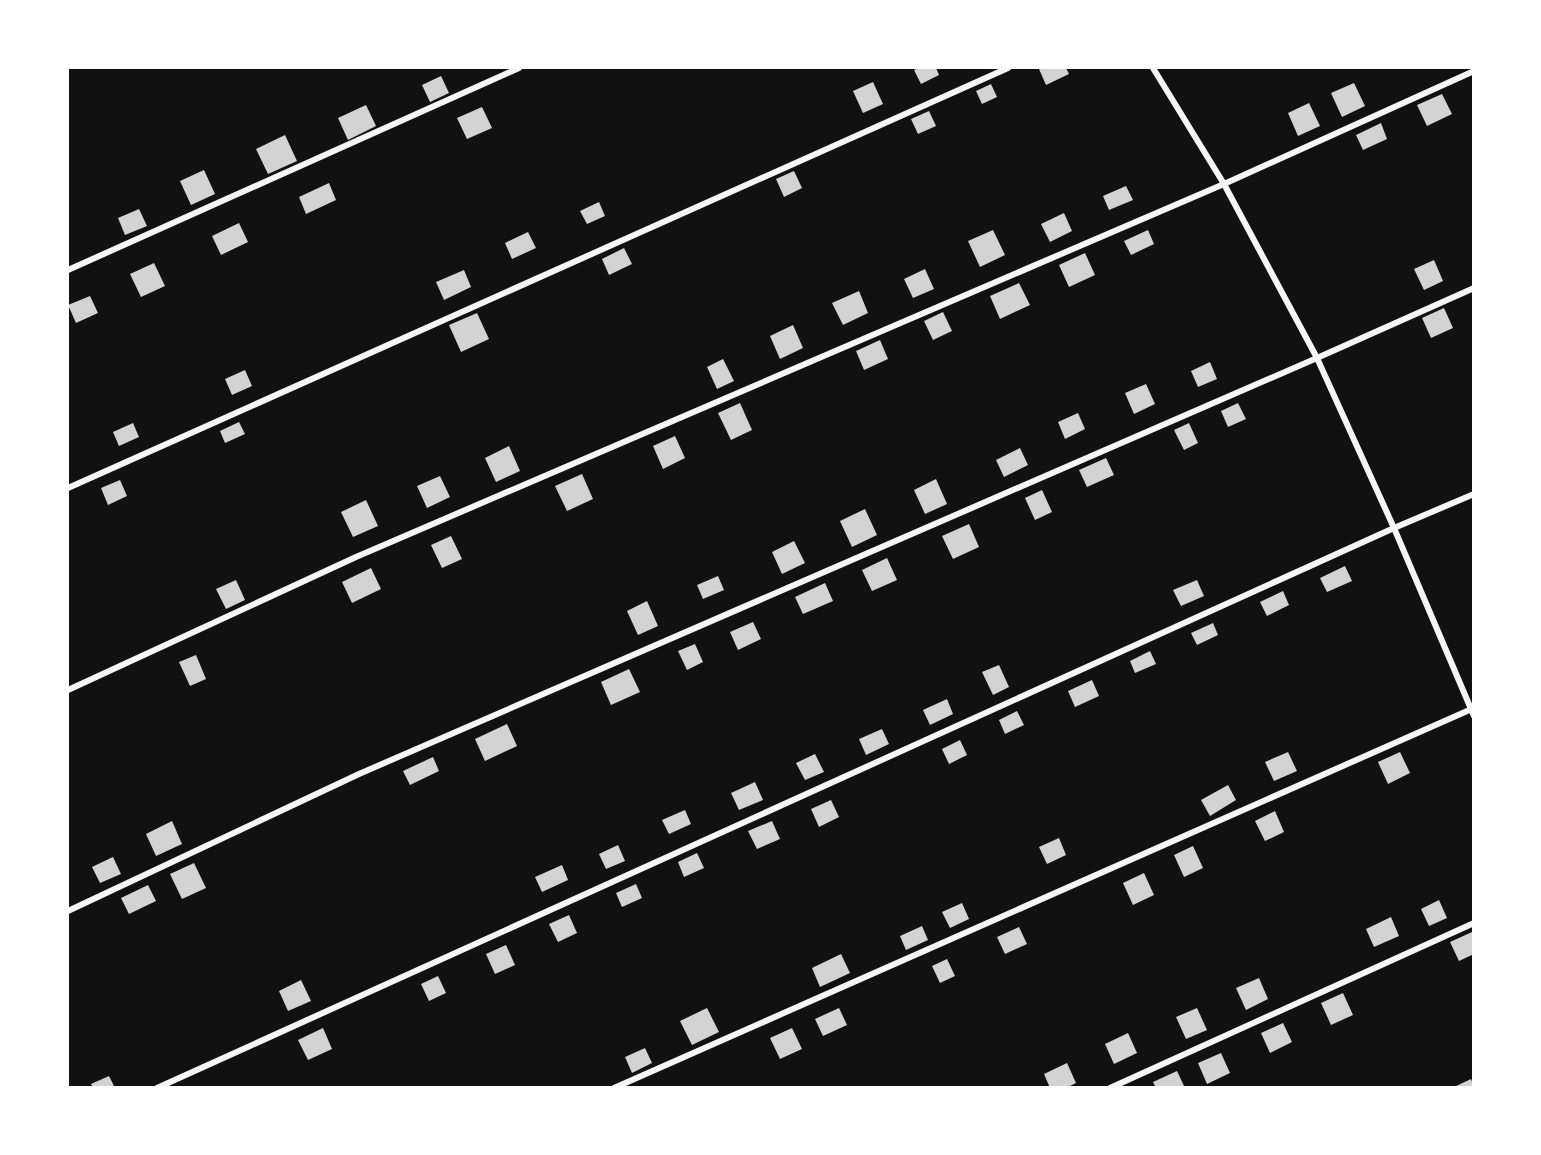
<svg xmlns="http://www.w3.org/2000/svg" width="1541" height="1155" font-family="'IBM Plex Sans',sans-serif">
<rect width="100%" height="100%" fill="#111"/>
<g fill="#d3d3d3">
<polygon points="919,68 936,68 939,75 921,84 914,70"/>
<polygon points="1043,68 1066,68 1069,74 1046,85 1039,69"/>
<polygon points="441,76 449,93 430,102 422,85"/>
<polygon points="873,82 883,104 863,113 853,91"/>
<polygon points="1354,83 1365,106 1342,117 1331,93"/>
<polygon points="991,84 997,97 982,104 976,91"/>
<polygon points="1442,94 1452,114 1427,126 1417,105"/>
<polygon points="1309,103 1320,126 1298,136 1288,113"/>
<polygon points="366,105 376,126 348,140 338,118"/>
<polygon points="482,107 492,128 467,139 457,118"/>
<polygon points="929,111 936,126 918,134 911,119"/>
<polygon points="1381,123 1387,139 1363,150 1356,135"/>
<polygon points="285,135 297,161 268,174 256,149"/>
<polygon points="204,170 215,194 191,205 180,181"/>
<polygon points="794,171 802,188 784,197 776,179"/>
<polygon points="329,183 336,200 306,214 299,197"/>
<polygon points="1126,186 1133,200 1109,210 1103,196"/>
<polygon points="599,202 605,216 587,224 580,211"/>
<polygon points="139,209 147,226 125,235 118,218"/>
<polygon points="1064,213 1072,231 1050,242 1041,224"/>
<polygon points="239,223 248,242 221,255 212,236"/>
<polygon points="993,230 1005,255 980,267 968,241"/>
<polygon points="1148,230 1154,244 1131,255 1124,241"/>
<polygon points="528,232 536,248 512,259 505,243"/>
<polygon points="624,248 632,264 609,275 602,259"/>
<polygon points="1085,253 1095,275 1069,287 1059,265"/>
<polygon points="1434,260 1443,281 1424,290 1414,269"/>
<polygon points="154,263 165,286 141,297 130,274"/>
<polygon points="925,269 934,289 913,298 904,279"/>
<polygon points="464,270 471,287 444,300 436,282"/>
<polygon points="1019,283 1030,305 1000,319 990,296"/>
<polygon points="859,291 868,313 843,325 832,303"/>
<polygon points="90,296 98,313 76,323 68,305"/>
<polygon points="1444,308 1453,328 1431,338 1422,318"/>
<polygon points="943,312 952,331 933,340 924,321"/>
<polygon points="477,313 489,339 461,352 449,325"/>
<polygon points="793,325 803,348 780,359 770,336"/>
<polygon points="880,340 888,359 864,370 856,351"/>
<polygon points="723,359 734,381 717,389 707,367"/>
<polygon points="1210,362 1217,379 1198,387 1191,371"/>
<polygon points="245,370 252,386 232,395 225,379"/>
<polygon points="1146,384 1155,404 1134,414 1125,393"/>
<polygon points="740,403 752,430 731,440 718,413"/>
<polygon points="1238,403 1246,419 1228,427 1221,411"/>
<polygon points="1078,413 1085,429 1065,439 1058,422"/>
<polygon points="239,422 245,434 225,443 220,431"/>
<polygon points="133,423 139,437 119,446 113,432"/>
<polygon points="1189,423 1198,443 1184,450 1174,430"/>
<polygon points="675,436 685,458 663,469 653,446"/>
<polygon points="509,446 520,471 496,482 485,458"/>
<polygon points="1020,448 1028,465 1004,477 996,460"/>
<polygon points="1106,458 1114,475 1087,487 1079,470"/>
<polygon points="582,474 593,499 567,511 555,486"/>
<polygon points="440,476 450,497 427,508 417,486"/>
<polygon points="936,479 947,504 925,514 914,490"/>
<polygon points="120,480 127,496 108,505 101,488"/>
<polygon points="1042,490 1052,512 1035,520 1025,498"/>
<polygon points="366,500 378,526 353,537 341,512"/>
<polygon points="865,509 877,535 852,547 840,521"/>
<polygon points="969,524 979,547 953,559 942,536"/>
<polygon points="451,536 462,559 442,568 431,545"/>
<polygon points="794,541 805,563 782,574 772,552"/>
<polygon points="887,558 897,580 872,591 862,570"/>
<polygon points="1345,566 1352,581 1327,592 1320,578"/>
<polygon points="371,568 381,589 352,603 342,582"/>
<polygon points="718,576 724,590 703,599 697,585"/>
<polygon points="236,580 245,600 226,609 216,589"/>
<polygon points="1197,580 1204,596 1181,606 1173,590"/>
<polygon points="825,583 833,601 803,614 795,597"/>
<polygon points="1283,591 1289,605 1267,616 1260,602"/>
<polygon points="647,601 658,626 638,635 627,611"/>
<polygon points="753,622 761,639 738,650 730,632"/>
<polygon points="1213,623 1218,635 1197,645 1191,633"/>
<polygon points="695,644 703,662 687,670 678,651"/>
<polygon points="1150,651 1156,664 1135,673 1130,661"/>
<polygon points="196,655 206,679 190,686 179,662"/>
<polygon points="999,665 1009,687 993,695 982,672"/>
<polygon points="629,669 640,692 611,705 601,682"/>
<polygon points="1092,680 1099,696 1075,707 1068,691"/>
<polygon points="947,699 953,714 930,725 923,710"/>
<polygon points="1017,711 1024,725 1005,734 999,720"/>
<polygon points="507,724 517,746 485,761 475,739"/>
<polygon points="882,729 889,744 866,755 859,739"/>
<polygon points="960,740 967,755 949,764 942,749"/>
<polygon points="1288,752 1297,771 1274,781 1265,762"/>
<polygon points="1400,752 1410,773 1388,784 1378,762"/>
<polygon points="815,754 824,772 805,780 796,763"/>
<polygon points="433,757 439,771 410,785 403,771"/>
<polygon points="755,782 763,800 739,810 731,793"/>
<polygon points="1228,785 1236,800 1210,816 1201,800"/>
<polygon points="831,800 839,817 819,827 811,809"/>
<polygon points="685,810 691,824 669,834 662,820"/>
<polygon points="1275,811 1284,832 1265,841 1255,821"/>
<polygon points="172,821 182,844 156,856 146,834"/>
<polygon points="772,821 780,839 757,849 748,831"/>
<polygon points="1059,838 1066,855 1047,864 1039,847"/>
<polygon points="618,845 625,861 606,869 599,854"/>
<polygon points="1193,846 1203,868 1184,877 1174,855"/>
<polygon points="697,853 704,868 684,877 678,862"/>
<polygon points="113,857 121,874 100,883 92,867"/>
<polygon points="194,863 206,888 182,899 170,874"/>
<polygon points="562,865 568,880 542,892 535,877"/>
<polygon points="1144,873 1154,895 1133,905 1123,883"/>
<polygon points="636,884 642,898 622,907 616,893"/>
<polygon points="148,885 156,901 129,914 121,898"/>
<polygon points="1439,900 1447,918 1429,926 1421,909"/>
<polygon points="962,903 969,919 950,928 942,912"/>
<polygon points="569,915 577,933 558,942 549,924"/>
<polygon points="1391,917 1399,936 1374,947 1366,929"/>
<polygon points="922,926 928,940 906,950 900,936"/>
<polygon points="1019,927 1027,944 1005,954 997,937"/>
<polygon points="1472,932 1474,936 1474,954 1459,961 1450,942"/>
<polygon points="506,945 515,965 495,974 486,954"/>
<polygon points="841,954 850,973 820,987 812,968"/>
<polygon points="947,959 955,976 940,983 932,966"/>
<polygon points="438,976 446,993 429,1001 421,984"/>
<polygon points="1259,978 1268,999 1246,1010 1236,988"/>
<polygon points="301,980 311,1001 288,1011 279,991"/>
<polygon points="1343,993 1353,1015 1331,1025 1321,1003"/>
<polygon points="707,1008 719,1032 692,1045 680,1021"/>
<polygon points="839,1008 847,1025 823,1036 815,1019"/>
<polygon points="1197,1008 1207,1030 1186,1039 1176,1017"/>
<polygon points="1283,1023 1292,1042 1270,1053 1261,1033"/>
<polygon points="323,1028 332,1049 308,1060 298,1040"/>
<polygon points="792,1028 802,1049 780,1059 770,1038"/>
<polygon points="1128,1033 1137,1053 1114,1064 1105,1044"/>
<polygon points="645,1048 652,1063 632,1073 625,1057"/>
<polygon points="1221,1053 1230,1073 1207,1084 1198,1063"/>
<polygon points="1067,1063 1076,1083 1066,1088 1050,1088 1044,1074"/>
<polygon points="1177,1071 1185,1088 1156,1088 1153,1082"/>
<polygon points="109,1076 115,1088 93,1088 91,1084"/>
<polygon points="1471,1079 1474,1088 1452,1088"/>
</g>
<g fill="none" stroke-linecap="round" stroke-linejoin="round">
<g stroke="#f5f5f5" stroke-width="6">
<polyline points="1153,68 1224,184 1317,358 1394,528 1474,716"/>
<polyline points="68,270 519,68"/>
<polyline points="68,488 1008,68"/>
<polyline points="68,690 356,557 1224,184 1474,71"/>
<polyline points="68,911 359,774 1317,358 1474,288"/>
<polyline points="157,1088 1394,528 1474,494"/>
<polyline points="614,1088 1474,708"/>
<polyline points="1110,1088 1474,923"/>
</g>
</g>
<rect width="1541" height="1155" fill="none" stroke="#ffffff" stroke-width="138"/>
</svg>
